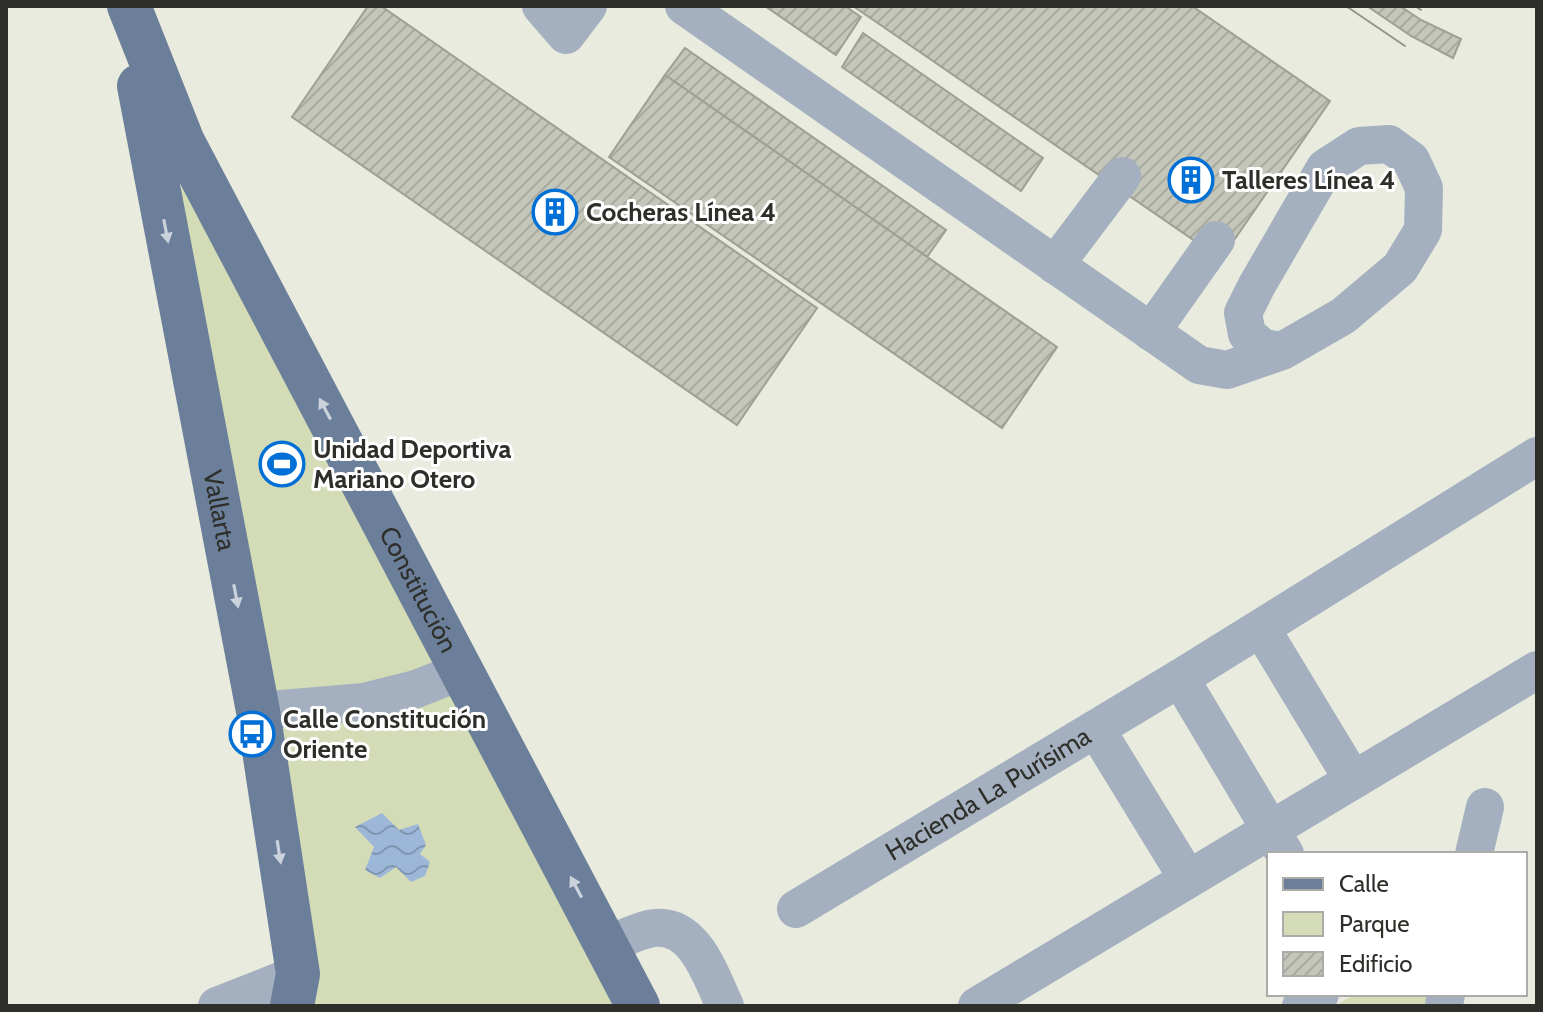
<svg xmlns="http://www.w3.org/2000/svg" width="1543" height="1012" font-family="Cabin,sans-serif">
<defs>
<pattern id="water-waves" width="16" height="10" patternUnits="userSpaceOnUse" patternTransform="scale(2)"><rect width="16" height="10" fill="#9db7d8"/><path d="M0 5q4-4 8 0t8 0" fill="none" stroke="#8095af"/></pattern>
<pattern id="building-hatch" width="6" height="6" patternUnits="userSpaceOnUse" patternTransform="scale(2)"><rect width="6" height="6" fill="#c3c6b9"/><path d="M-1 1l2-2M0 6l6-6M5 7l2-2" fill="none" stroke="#a8aa9f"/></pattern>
</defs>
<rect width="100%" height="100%" fill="#e8ebde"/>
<g fill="#d3dcb7">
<polygon points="181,187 212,222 617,1006 301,1006 174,217"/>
<polygon points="1355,994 1428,994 1426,1006 1335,1006"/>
</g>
<polygon fill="url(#water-waves)" points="382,813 399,830 418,824 426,845 420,854 430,862 425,876 411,882 396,867 380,878 365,870 374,847 355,827"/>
<g fill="url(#building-hatch)" stroke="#9da094" stroke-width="2">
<polygon points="368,6 381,6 817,308 737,425 292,117"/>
<polygon points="765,6 845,6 861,17 836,55"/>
<polygon points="853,6 1192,6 1330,101 1221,259"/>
<polygon points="1367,6 1400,6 1421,20 1461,39 1453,58 1411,36"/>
<polygon points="863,33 1043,158 1021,191 842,67"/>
<polygon points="685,48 946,230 927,257 665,75"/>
<polygon points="665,75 1057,347 1002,428 609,157"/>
</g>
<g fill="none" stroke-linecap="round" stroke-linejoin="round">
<g stroke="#a4b0bf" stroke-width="38">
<polyline points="541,6 566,35 588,6"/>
<polyline points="684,6 1199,365 1227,370 1282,351 1343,316 1400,268 1423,230 1424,188 1411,160 1389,144 1359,146 1325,168 1257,285 1243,313 1247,334 1263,348 1282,351"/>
<polyline points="1055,265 1122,176"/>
<polyline points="1151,332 1216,240"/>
<polyline points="1261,628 1353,780"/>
<polyline points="1180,678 1285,854"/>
<polyline points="258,711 364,702 416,689 462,671"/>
<polyline points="1096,729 1188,879"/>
<polyline points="1474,854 1485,807"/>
<path id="s1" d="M 796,909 L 1180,678 L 1537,456"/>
<path d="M 606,945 C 621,940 638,930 654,928 C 695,923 711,977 725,1006"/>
<polyline points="217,1006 298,974"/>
<polyline points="977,1006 1537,670"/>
<polyline points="1301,1006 1320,994"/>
<polyline points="1444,1006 1446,994"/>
</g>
<g stroke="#6b7f9a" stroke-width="44">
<path id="s2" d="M 129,6 L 183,142 L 638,1006"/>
<path id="s3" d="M 139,86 L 258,711 L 298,974 L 292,1006"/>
</g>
<g stroke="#94968d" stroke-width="2">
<polyline points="1346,6 1405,46"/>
<polyline points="1415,6 1421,10"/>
</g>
</g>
<defs><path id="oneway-solid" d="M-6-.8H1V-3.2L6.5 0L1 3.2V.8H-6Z" transform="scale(2)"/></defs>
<g fill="#cbd2dc">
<use href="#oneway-solid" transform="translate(166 231) rotate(79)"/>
<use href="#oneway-solid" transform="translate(325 409) rotate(-118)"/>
<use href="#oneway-solid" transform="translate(236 596) rotate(79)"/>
<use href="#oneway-solid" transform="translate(279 852) rotate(81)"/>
<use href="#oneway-solid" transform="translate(576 887) rotate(-118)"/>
</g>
<defs>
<g id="building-ring" transform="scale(2.3)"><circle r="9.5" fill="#fff" stroke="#006fd6" stroke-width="1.5"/><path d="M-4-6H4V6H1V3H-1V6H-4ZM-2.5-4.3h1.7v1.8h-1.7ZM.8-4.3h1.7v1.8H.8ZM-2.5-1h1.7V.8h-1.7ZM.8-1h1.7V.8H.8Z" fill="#006fd6"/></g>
<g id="stadium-ring" transform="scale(2.3)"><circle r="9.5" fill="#fff" stroke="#006fd6" stroke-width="1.5"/><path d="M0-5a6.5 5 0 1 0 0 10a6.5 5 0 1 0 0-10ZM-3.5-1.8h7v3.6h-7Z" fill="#006fd6"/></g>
<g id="bus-ring" transform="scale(2.3)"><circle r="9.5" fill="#fff" stroke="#006fd6" stroke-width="1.5"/><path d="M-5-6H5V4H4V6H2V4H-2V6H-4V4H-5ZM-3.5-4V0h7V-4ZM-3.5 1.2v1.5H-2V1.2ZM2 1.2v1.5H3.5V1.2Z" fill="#006fd6"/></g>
</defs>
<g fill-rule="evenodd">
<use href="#building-ring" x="1191" y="180"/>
<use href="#building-ring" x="555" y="212"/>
<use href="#stadium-ring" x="282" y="464"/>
<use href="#bus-ring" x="252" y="734"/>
</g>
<g text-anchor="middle" stroke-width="6" stroke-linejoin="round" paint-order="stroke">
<g font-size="26" font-weight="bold" fill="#2e2f2a" stroke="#fff" text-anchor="start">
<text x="1222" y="189">Talleres Línea 4</text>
<text x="586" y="221">Cocheras Línea 4</text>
<text x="313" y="458">Unidad Deportiva<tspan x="313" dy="30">Mariano Otero</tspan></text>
<text x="283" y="728">Calle Constitución<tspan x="283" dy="30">Oriente</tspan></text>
</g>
<g font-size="26" fill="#2e2f2a" stroke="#fff">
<text dy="9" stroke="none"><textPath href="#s3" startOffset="432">Vallarta</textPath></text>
<text dy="9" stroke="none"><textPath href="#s2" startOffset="652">Constitución</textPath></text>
<text dy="9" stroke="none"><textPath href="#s1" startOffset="224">Hacienda La Purísima</textPath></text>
</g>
</g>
<rect width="1543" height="1012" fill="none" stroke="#2e2f2a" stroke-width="16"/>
<rect x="1267" y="852" width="260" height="144" fill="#ffffff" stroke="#abacaa" stroke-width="2"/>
<rect x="1283" y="878" width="40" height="12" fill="#6b7f9a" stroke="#abacaa" stroke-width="2"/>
<text x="1339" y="892" font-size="24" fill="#2e2f2a">Calle</text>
<rect x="1283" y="912" width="40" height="24" fill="#d3dcb7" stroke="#abacaa" stroke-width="2"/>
<text x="1339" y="932" font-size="24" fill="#2e2f2a">Parque</text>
<rect x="1283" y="952" width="40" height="24" fill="url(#building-hatch)" stroke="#abacaa" stroke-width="2"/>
<text x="1339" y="972" font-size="24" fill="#2e2f2a">Edificio</text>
</svg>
